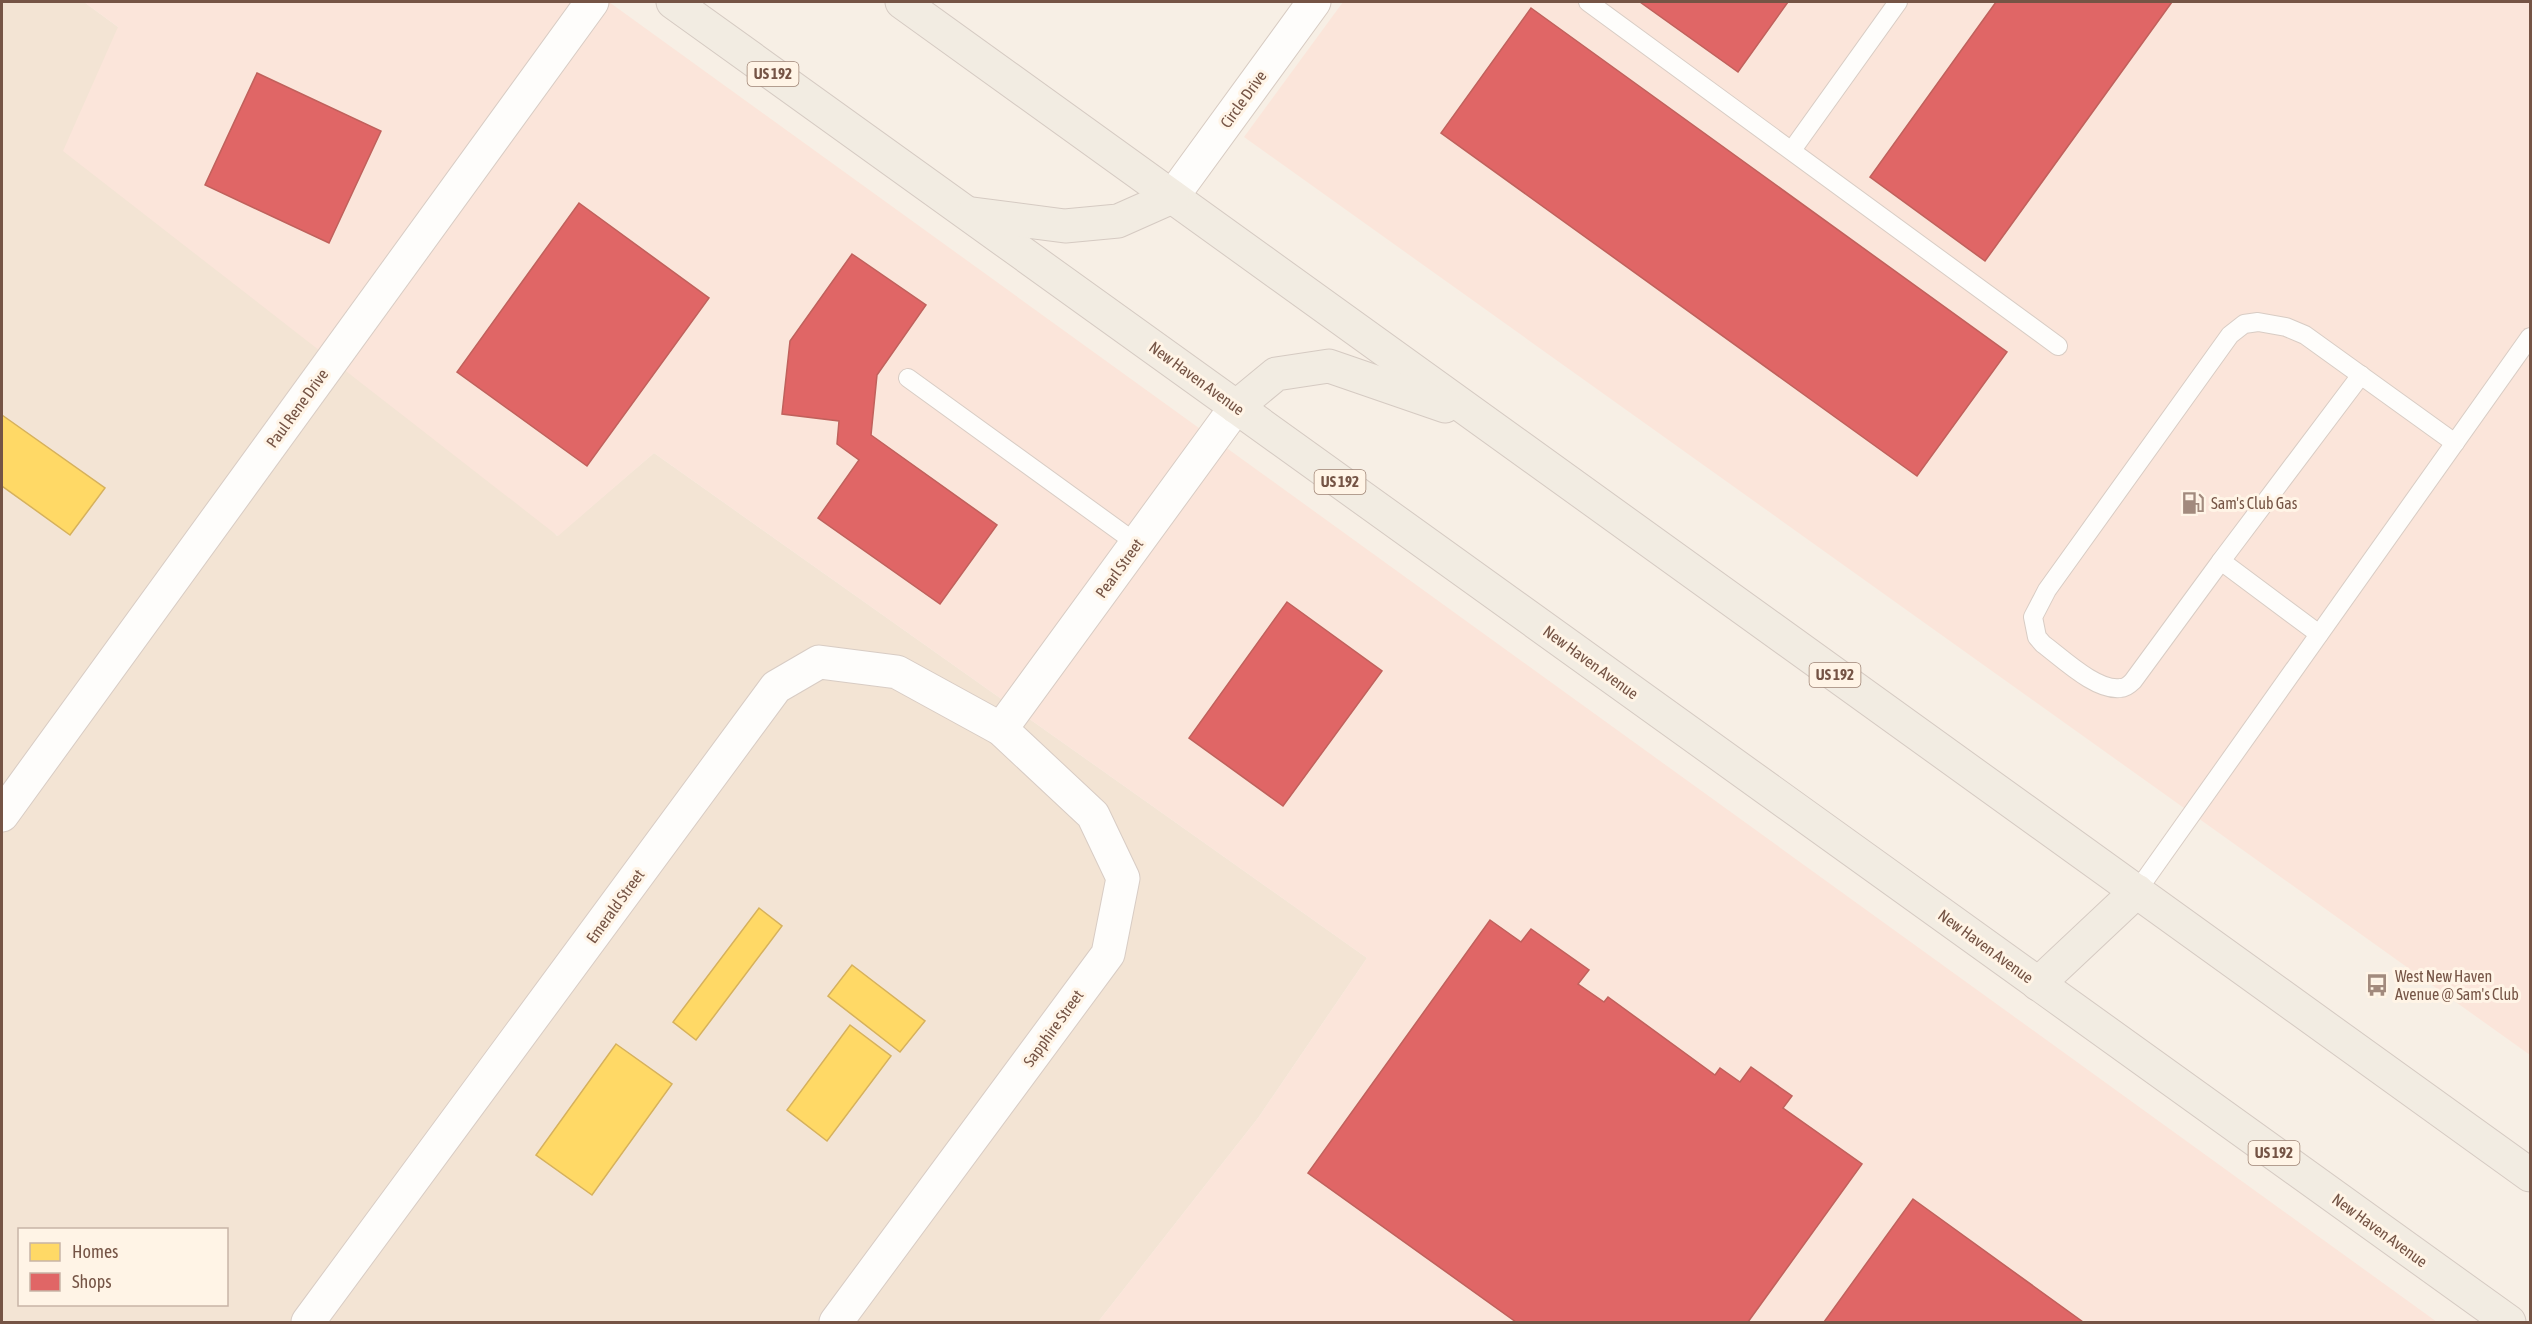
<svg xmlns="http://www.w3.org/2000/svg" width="2532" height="1324" font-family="'Asap Condensed',sans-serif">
<rect width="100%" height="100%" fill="#f7efe5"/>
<path fill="#f3e4d4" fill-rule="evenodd" d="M 2,2 L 84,2 L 118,27 L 557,536 L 654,453 L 1367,958 L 1258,1118 L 1098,1322 L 2,1322 ZM 20,1230 L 226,1230 L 226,1304 L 20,1304 Z"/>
<g fill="#fbe5da">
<polygon points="84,2 609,2 2437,1322 1098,1322 1258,1118 1367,958 654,453 558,536 63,151 118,27"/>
<polygon points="1343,2 2530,2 2530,1055 1244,137"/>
</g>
<g fill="#ffd966" stroke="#d6b15c" stroke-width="1.5">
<polygon points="2,415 105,488 70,535 2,486"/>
<polygon points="759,908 782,926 696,1040 673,1022"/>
<polygon points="852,965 925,1021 900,1052 828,996"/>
<polygon points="850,1025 891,1056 827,1141 787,1110"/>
<polygon points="616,1044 672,1084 592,1195 536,1155"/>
</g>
<g fill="#e06666" stroke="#c0615c" stroke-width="1.5">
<polygon points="1640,2 1788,2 1738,72"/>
<polygon points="1996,2 2172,2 1985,261 1870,177"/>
<polygon points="1531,8 2007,352 1917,476 1441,133"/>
<polygon points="257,73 381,131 329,243 205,185"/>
<polygon points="579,203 709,298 587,466 457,372"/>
<polygon points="852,254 926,305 877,375 871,435 997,525 940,604 818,518 859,460 837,444 839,421 782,414 790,341"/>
<polygon points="1287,602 1382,671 1283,806 1189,738"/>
<polygon points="1490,920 1521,942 1531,929 1589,970 1578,984 1604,1002 1608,997 1715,1075 1720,1068 1740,1082 1751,1067 1792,1096 1783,1108 1862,1164 1748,1322 1516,1322 1308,1173"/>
<polygon points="1913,1199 2083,1322 1824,1322"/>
</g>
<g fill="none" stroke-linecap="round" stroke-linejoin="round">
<g stroke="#d8ccc4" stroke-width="20">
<g id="lane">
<polyline points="1588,2 2058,346"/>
<polyline points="1792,150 1898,2"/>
<polyline points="908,378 1136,543"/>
<path d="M 2221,561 L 2133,681 C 2130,684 2126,688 2121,688 C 2097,692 2062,658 2043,644 L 2037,637 L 2033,617 L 2047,590 L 2230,335 L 2244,324 L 2258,322 L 2286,327 L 2305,335 L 2455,443"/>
<polyline points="2319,634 2221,561 2361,375"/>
<polyline points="2137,891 2530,337"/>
</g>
</g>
<g stroke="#d8ccc4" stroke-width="35">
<g id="street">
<polyline points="1001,729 1236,407"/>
<polyline points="2,815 592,2"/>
<polyline points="308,1322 776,687 819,662 897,672 1001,729 1093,815 1123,878 1108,954 836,1322"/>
</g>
</g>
<g stroke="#d7cbc2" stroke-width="35">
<polyline id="secondary" points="1172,197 1314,2"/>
</g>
<g stroke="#d5cac2" stroke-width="35">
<g id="primary">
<polyline points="673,2 2509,1322"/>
<polyline points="902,2 2530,1175"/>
<polyline points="973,214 1065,226 1118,221 1172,197"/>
<polyline points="1236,407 1276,374 1329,366 1445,406"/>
<polyline points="2038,984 2137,891"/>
</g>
</g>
<use href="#lane" stroke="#fefdfb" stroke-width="18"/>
<use href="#street" stroke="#fefdfb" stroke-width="33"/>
<use href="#secondary" stroke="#fefdfb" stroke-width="33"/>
<use href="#primary" stroke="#f2ece2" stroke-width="33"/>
</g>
<defs>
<g id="fuel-bare" transform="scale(1.8)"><path d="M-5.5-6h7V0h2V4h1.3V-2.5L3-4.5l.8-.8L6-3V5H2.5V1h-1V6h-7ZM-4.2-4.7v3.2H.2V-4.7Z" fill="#a28a7d" stroke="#fff4e6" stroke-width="2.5" paint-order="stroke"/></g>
<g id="bus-bare" transform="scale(1.8)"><path d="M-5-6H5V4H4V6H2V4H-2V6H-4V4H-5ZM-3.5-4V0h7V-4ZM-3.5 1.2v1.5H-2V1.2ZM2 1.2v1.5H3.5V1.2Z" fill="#a28a7d" stroke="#fff4e6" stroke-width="2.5" paint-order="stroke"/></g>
</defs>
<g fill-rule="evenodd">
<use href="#fuel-bare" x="2193" y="503"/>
<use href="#bus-bare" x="2377" y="985"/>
</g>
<g text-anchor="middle" stroke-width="6" stroke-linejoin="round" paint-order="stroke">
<g fill="#fff4e6" stroke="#9e8475" stroke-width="1.5">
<rect x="747.5" y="62" width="51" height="24" rx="4.5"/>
<rect x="1314.5" y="470" width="51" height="24" rx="4.5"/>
<rect x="1809.5" y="663" width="51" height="24" rx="4.5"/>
<rect x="2248.5" y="1141" width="51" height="24" rx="4.5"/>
</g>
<g font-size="15" font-weight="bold" fill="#755445">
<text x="773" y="79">US 192</text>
<text x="1340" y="487">US 192</text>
<text x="1835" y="680">US 192</text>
<text x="2274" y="1158">US 192</text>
</g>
<g font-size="16" fill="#755445" stroke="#fff4e6">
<text transform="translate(1243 99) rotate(-54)" y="6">Circle Drive</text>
<text transform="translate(1197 378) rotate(36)" y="6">New Haven Avenue</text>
<text transform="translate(297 408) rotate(-54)" y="6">Paul Rene Drive</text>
<text transform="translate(1119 568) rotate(-54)" y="6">Pearl Street</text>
<text transform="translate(1591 662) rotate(36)" y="6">New Haven Avenue</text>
<text transform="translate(615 906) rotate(-54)" y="6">Emerald Street</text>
<text transform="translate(1986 946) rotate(36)" y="6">New Haven Avenue</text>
<text transform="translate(1053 1028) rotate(-54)" y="6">Sapphire Street</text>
<text transform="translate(2380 1230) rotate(36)" y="6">New Haven Avenue</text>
</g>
<g font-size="16" fill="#755445" stroke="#fff4e6" text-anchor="start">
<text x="2211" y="509">Sam's Club Gas</text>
<text x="2395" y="982">West New Haven<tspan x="2395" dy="18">Avenue @ Sam's Club</tspan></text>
</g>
</g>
<rect width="2532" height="1324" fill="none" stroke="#755445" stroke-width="6"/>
<rect x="18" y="1228" width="210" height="78" fill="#fff4e6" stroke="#c8b4a6" stroke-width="1.5"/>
<rect x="30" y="1243" width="30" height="18" fill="#ffd966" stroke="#c8b4a6" stroke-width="1.5"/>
<text x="72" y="1258" font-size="18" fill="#755445">Homes</text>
<rect x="30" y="1273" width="30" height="18" fill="#e06666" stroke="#c8b4a6" stroke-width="1.5"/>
<text x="72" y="1288" font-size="18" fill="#755445">Shops</text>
</svg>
